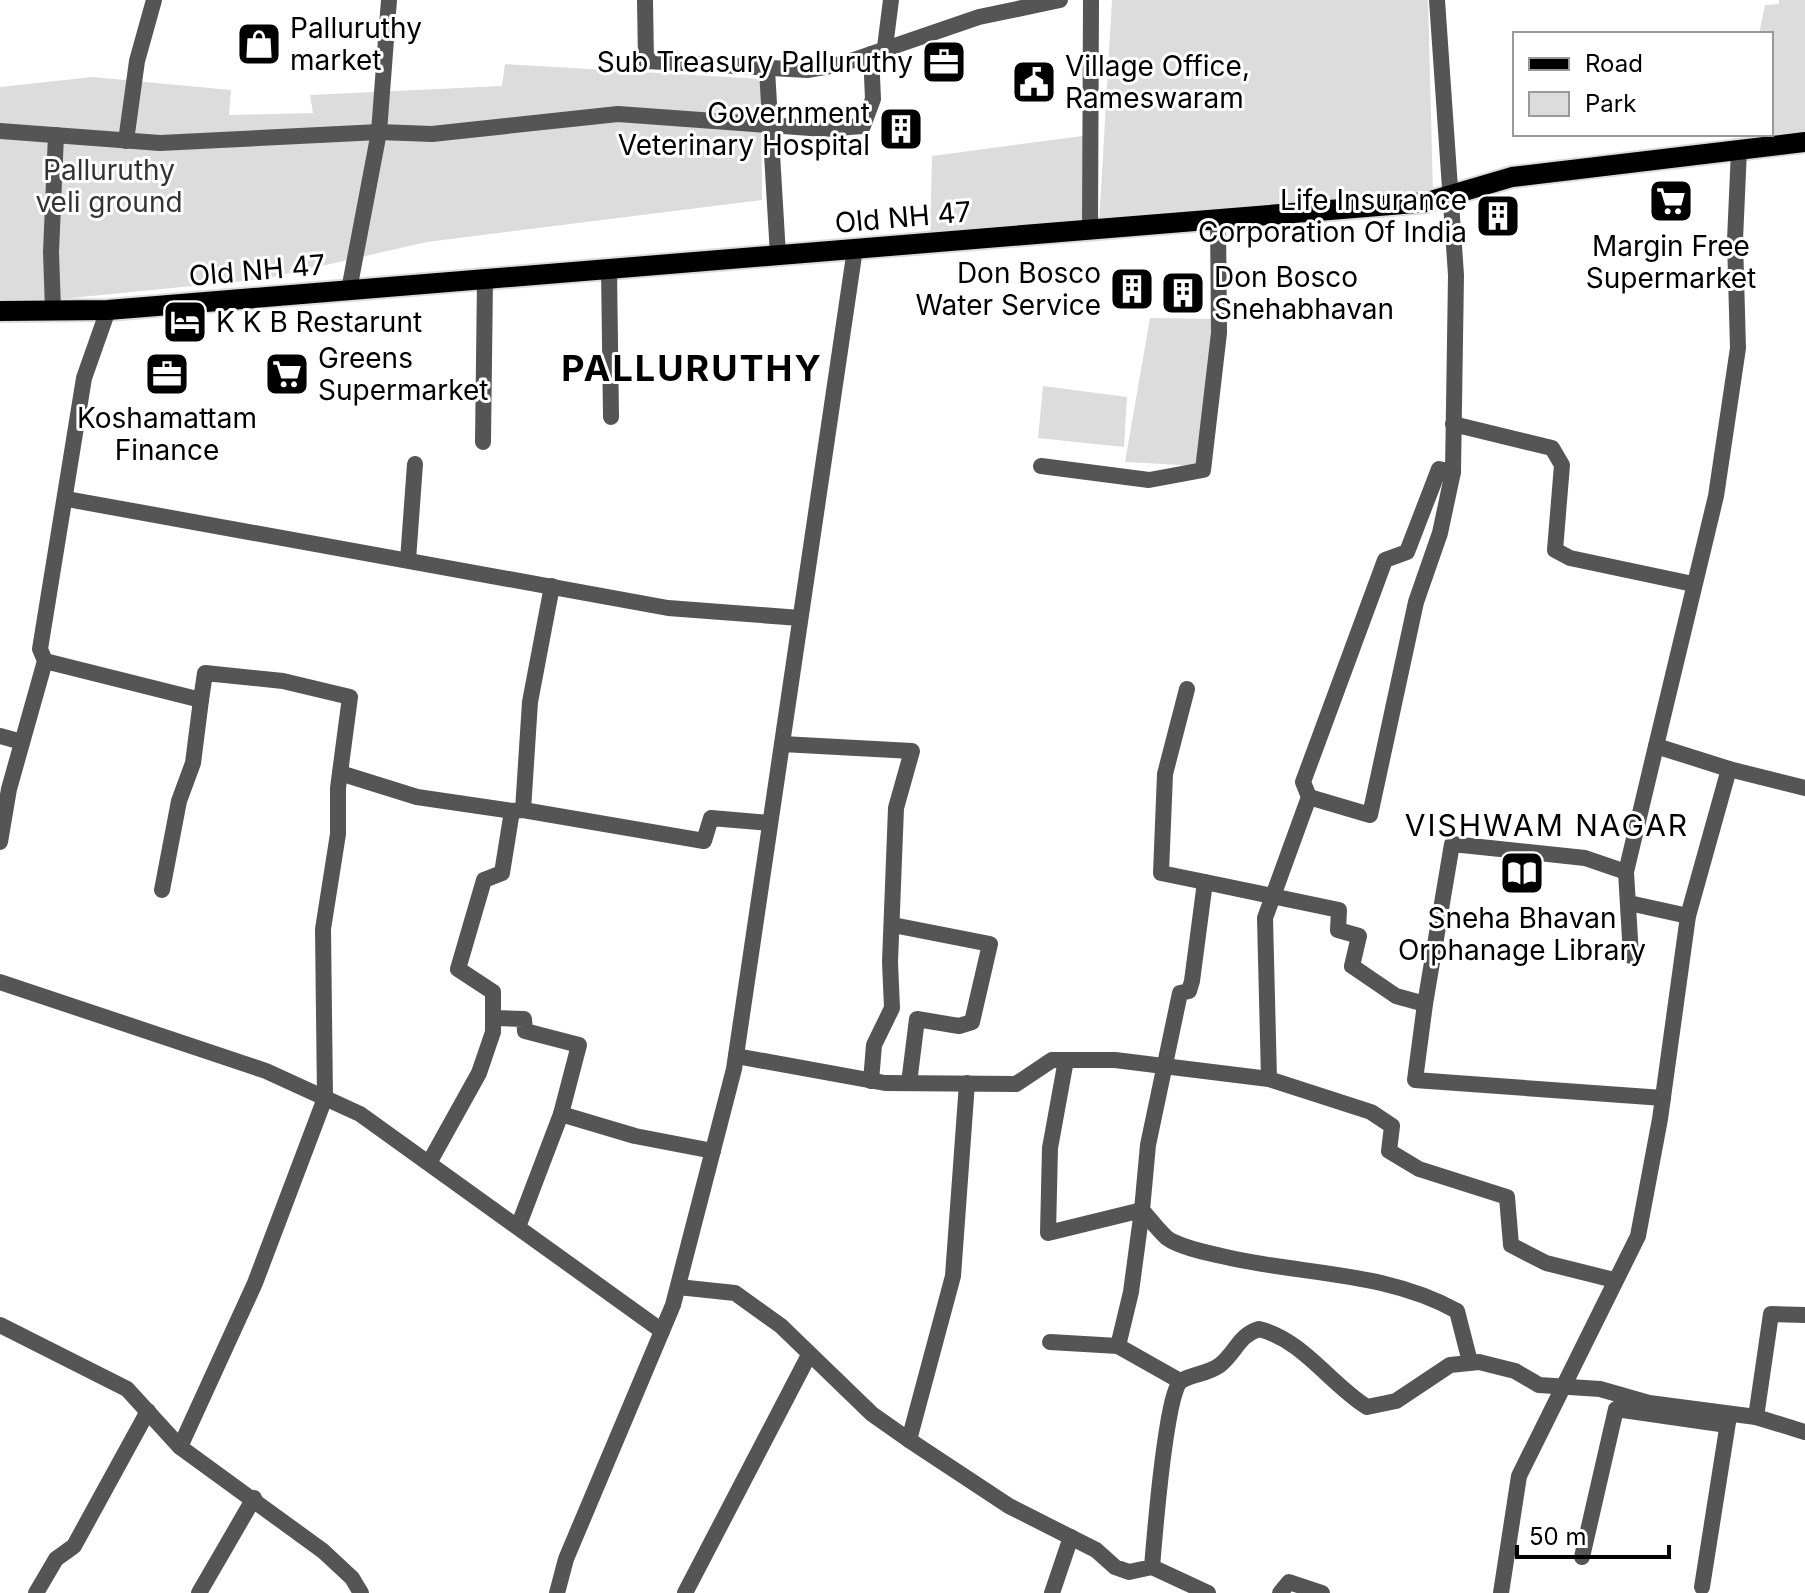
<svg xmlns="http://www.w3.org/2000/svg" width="1805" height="1593" font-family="Inter,sans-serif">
<rect width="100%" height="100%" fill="#fff"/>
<g fill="#dcdcdc">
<polygon points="1112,0 1428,0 1433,194 1099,224"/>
<polygon points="1779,0 1805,0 1805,133 1761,140 1760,134 1771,134 1771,34 1759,34 1765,5 1779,4"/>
<polygon points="505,64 761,79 762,200 427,242 264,279 0,305 0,87 92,77 231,90 229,115 313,113 310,95 502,86"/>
<polygon points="1090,135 1088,227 930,241 932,156"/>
<polygon points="1150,318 1215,319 1198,466 1125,462"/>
<polygon points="1043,386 1127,397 1124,447 1038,438"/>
</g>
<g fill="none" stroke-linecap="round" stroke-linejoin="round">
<g stroke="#dbdbdb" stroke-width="24">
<polyline id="primary" points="0,311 108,310 1427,202 1512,177 1805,142"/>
</g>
<g stroke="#555" stroke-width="16">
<polyline points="645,0 646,61 807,70 842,64 979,17 1060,0"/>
<polyline points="885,47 891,0"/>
<polyline points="767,70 778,255"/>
<polyline points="0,131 160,143 379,132 432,134 618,114 824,129 863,126 873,99 871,54"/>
<polyline points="126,141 137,61 154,0"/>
<polyline points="1090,230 1091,0"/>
<polyline points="609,269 611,417"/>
<polyline points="349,290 379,132 389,0"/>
<polyline points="53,310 51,252 56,135"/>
<polyline points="1453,424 1552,448 1562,465 1555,550 1570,558 1693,584"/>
<polyline points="483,442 485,279"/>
<polyline points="1041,466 1149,480 1203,470 1219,333 1218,219"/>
<polyline points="67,499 668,608 800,618"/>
<polyline points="408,560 415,464"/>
<polyline points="45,661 201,700 205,673 283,681 350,697 338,788 338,834 323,929 325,1098 255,1283 180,1447"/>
<polyline points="1187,689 1165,774 1161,873 1205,882"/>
<polyline points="0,736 22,742"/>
<polyline points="782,744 912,751 896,808 890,962 892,1008 874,1045 871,1081"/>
<polyline points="1729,769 1805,788"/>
<polyline points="340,773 417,797 512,811"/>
<polyline points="1309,797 1303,782 1385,560 1407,552 1439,469 1453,472"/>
<polyline points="523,810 704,841 711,818 770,823"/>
<polyline points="0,842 9,789 45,661 40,649 84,378 108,310"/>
<polyline points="162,890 179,801 193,763 201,700"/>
<polyline points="1629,903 1688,916"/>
<polyline points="893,925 990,944 972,1022 959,1026 917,1019 909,1083"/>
<polyline points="1631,956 1626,872 1656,746"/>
<polyline points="0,982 266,1071 360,1114 662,1331"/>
<polyline points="1425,1004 1452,844 1585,858 1626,872"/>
<polyline points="493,1018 524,1019 525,1031 579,1045 561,1114"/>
<polyline points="736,1056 885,1083 1016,1084 1052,1060 1115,1060 1269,1079 1265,918 1309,797 1370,815 1416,602 1440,533 1453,472 1456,275 1437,0"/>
<polyline points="1066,1060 1050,1148 1048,1233 1142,1210 1131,1292 1118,1346"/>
<polyline points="1269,1079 1371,1112 1392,1126 1389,1151 1419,1169 1507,1197 1511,1245 1546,1263 1614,1280"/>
<polyline points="429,1163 479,1073 493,1032 493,992 458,969 484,880 502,873 512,811 523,810 530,702 552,586"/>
<polyline points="518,1227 561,1114 635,1136 713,1151"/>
<path d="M 678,1287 L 735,1293 L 781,1326 L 872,1414 L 909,1440 L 1009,1506 L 1096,1550 L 1115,1567 L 1129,1572 L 1152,1567 C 1154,1543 1166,1390 1181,1381 C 1192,1374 1208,1374 1220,1365 C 1236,1352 1239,1335 1259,1329 C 1303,1340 1330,1384 1367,1407 L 1396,1401 L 1450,1365 L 1479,1362 L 1515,1371 L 1539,1385 L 1600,1389 L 1649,1403 L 1756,1417 L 1805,1432"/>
<polyline points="0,1325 127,1389 180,1447 323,1551 352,1578 361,1593"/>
<polyline points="1050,1342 1118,1346 1180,1381"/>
<path d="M 1470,1362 L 1457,1311 C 1385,1271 1303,1275 1226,1257 C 1209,1253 1181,1248 1167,1238 C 1158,1230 1150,1219 1142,1210 L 1148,1145 L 1180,993 L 1189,991 L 1192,981 L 1205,882 L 1339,910 L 1338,930 L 1359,936 L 1352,966 L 1396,996 L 1425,1004 L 1415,1080 L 1663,1098"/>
<polyline points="1756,1417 1771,1314 1805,1315"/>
<polyline points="909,1440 953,1276 967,1083"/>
<polyline points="1582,1557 1616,1409 1727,1425"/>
<polyline points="1152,1567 1208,1593"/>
<polyline points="1702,1587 1729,1416"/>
<polyline points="36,1593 56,1559 74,1546 148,1411"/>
<polyline points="199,1593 254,1498"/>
<polyline points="557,1593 566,1559 673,1305 734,1069 855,249"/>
<polyline points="685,1593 809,1355"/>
<polyline points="1052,1593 1071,1537"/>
<polyline points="1280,1593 1289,1582 1322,1593"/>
<polyline points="1501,1593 1519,1476 1638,1236 1660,1119 1688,916 1729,769 1656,746 1716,496 1738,348 1735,240 1739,150"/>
</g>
<use href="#primary" stroke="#000" stroke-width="20"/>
</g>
<defs>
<g id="shop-square" transform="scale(2.3)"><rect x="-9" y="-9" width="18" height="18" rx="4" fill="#000" stroke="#fff"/><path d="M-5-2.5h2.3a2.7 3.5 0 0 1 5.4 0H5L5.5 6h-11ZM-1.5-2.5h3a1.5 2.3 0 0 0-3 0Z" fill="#fff"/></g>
<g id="office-square" transform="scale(2.3)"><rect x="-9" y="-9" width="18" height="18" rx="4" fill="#000" stroke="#fff"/><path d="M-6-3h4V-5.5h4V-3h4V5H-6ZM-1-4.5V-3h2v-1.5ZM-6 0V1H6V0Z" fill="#fff"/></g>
<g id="civic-square" transform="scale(2.3)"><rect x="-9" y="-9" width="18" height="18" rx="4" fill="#000" stroke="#fff"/><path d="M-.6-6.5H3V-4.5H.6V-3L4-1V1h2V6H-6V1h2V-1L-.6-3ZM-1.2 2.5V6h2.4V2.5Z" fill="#fff"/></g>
<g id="building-square" transform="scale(2.3)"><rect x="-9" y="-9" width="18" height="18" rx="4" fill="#000" stroke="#fff"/><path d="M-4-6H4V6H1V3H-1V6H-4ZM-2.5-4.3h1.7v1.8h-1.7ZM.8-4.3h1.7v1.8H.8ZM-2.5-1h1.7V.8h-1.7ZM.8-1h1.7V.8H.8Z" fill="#fff"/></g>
<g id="supermarket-square" transform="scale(2.3)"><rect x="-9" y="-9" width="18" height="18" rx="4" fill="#000" stroke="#fff"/><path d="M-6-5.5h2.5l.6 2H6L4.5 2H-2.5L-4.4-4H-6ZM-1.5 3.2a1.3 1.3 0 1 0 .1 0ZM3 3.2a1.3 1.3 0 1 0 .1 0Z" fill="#fff"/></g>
<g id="hotel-square" transform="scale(2.3)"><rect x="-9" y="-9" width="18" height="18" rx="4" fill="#000" stroke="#fff"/><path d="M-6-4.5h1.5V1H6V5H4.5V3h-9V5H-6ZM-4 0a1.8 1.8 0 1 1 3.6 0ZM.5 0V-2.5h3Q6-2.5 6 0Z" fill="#fff"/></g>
<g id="library-square" transform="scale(2.3)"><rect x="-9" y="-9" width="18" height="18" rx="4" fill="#000" stroke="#fff"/><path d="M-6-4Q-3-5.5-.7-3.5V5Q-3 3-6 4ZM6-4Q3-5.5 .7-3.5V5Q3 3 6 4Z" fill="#fff"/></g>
</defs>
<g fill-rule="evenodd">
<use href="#shop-square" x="259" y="44"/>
<use href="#office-square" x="944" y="62"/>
<use href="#civic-square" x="1034" y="82"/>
<use href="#building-square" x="901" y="129"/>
<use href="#supermarket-square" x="1671" y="201"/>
<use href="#building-square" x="1498" y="216"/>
<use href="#building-square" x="1132" y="289"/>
<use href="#building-square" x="1183" y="293"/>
<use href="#hotel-square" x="185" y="322"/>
<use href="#office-square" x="167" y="374"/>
<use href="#supermarket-square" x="287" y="374"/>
<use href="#library-square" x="1522" y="873"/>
</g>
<g text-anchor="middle" stroke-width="6" stroke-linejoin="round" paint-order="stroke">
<g font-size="28" fill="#000" stroke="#fff" text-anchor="start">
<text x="290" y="38">Palluruthy<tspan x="290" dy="32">market</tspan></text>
<text x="913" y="72" text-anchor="end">Sub Treasury Palluruthy</text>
<text x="1065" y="76">Village Office,<tspan x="1065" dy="32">Rameswaram</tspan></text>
<text x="870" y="123" text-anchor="end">Government<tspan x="870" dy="32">Veterinary Hospital</tspan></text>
<text x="1467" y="210" text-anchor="end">Life Insurance<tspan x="1467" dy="32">Corporation Of India</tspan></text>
<text x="1671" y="256" text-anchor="middle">Margin Free<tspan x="1671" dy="32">Supermarket</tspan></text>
<text x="1101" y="283" text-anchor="end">Don Bosco<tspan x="1101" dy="32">Water Service</tspan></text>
<text x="1214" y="287">Don Bosco<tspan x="1214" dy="32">Snehabhavan</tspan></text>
<text x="216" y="332">K K B Restarunt</text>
<text x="318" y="368">Greens<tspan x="318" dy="32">Supermarket</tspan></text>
<text x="167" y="428" text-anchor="middle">Koshamattam<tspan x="167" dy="32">Finance</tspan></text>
<text x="1522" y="928" text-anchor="middle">Sneha Bhavan<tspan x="1522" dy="32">Orphanage Library</tspan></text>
</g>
<g font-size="28" fill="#333" stroke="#fff">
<text x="109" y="180">Palluruthy<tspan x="109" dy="32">veli ground</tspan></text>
</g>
<g font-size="28" fill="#000" stroke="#fff">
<text transform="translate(903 217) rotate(-5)" y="10">Old NH 47</text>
<text transform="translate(257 270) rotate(-5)" y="10">Old NH 47</text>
</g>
<g font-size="30" letter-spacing="2" fill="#000" stroke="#fff">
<text x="1547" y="836">VISHWAM NAGAR</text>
</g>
<g font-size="36" font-weight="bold" letter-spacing="2" fill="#000" stroke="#fff">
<text x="692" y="381">PALLURUTHY</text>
</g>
</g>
<rect x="1513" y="32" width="260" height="104" fill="#ffffff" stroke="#999999" stroke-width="2"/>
<rect x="1529" y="58" width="40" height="12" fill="#000000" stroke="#999999" stroke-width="2"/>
<text x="1585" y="72" font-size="24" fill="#000000">Road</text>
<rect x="1529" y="92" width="40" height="24" fill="#dcdcdc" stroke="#999999" stroke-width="2"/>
<text x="1585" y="112" font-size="24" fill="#000000">Park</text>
<path d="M1517 1545v12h152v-12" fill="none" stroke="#000000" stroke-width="4"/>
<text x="1529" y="1545" font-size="24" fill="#000000" stroke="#ffffff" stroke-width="6" paint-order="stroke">50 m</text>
</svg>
